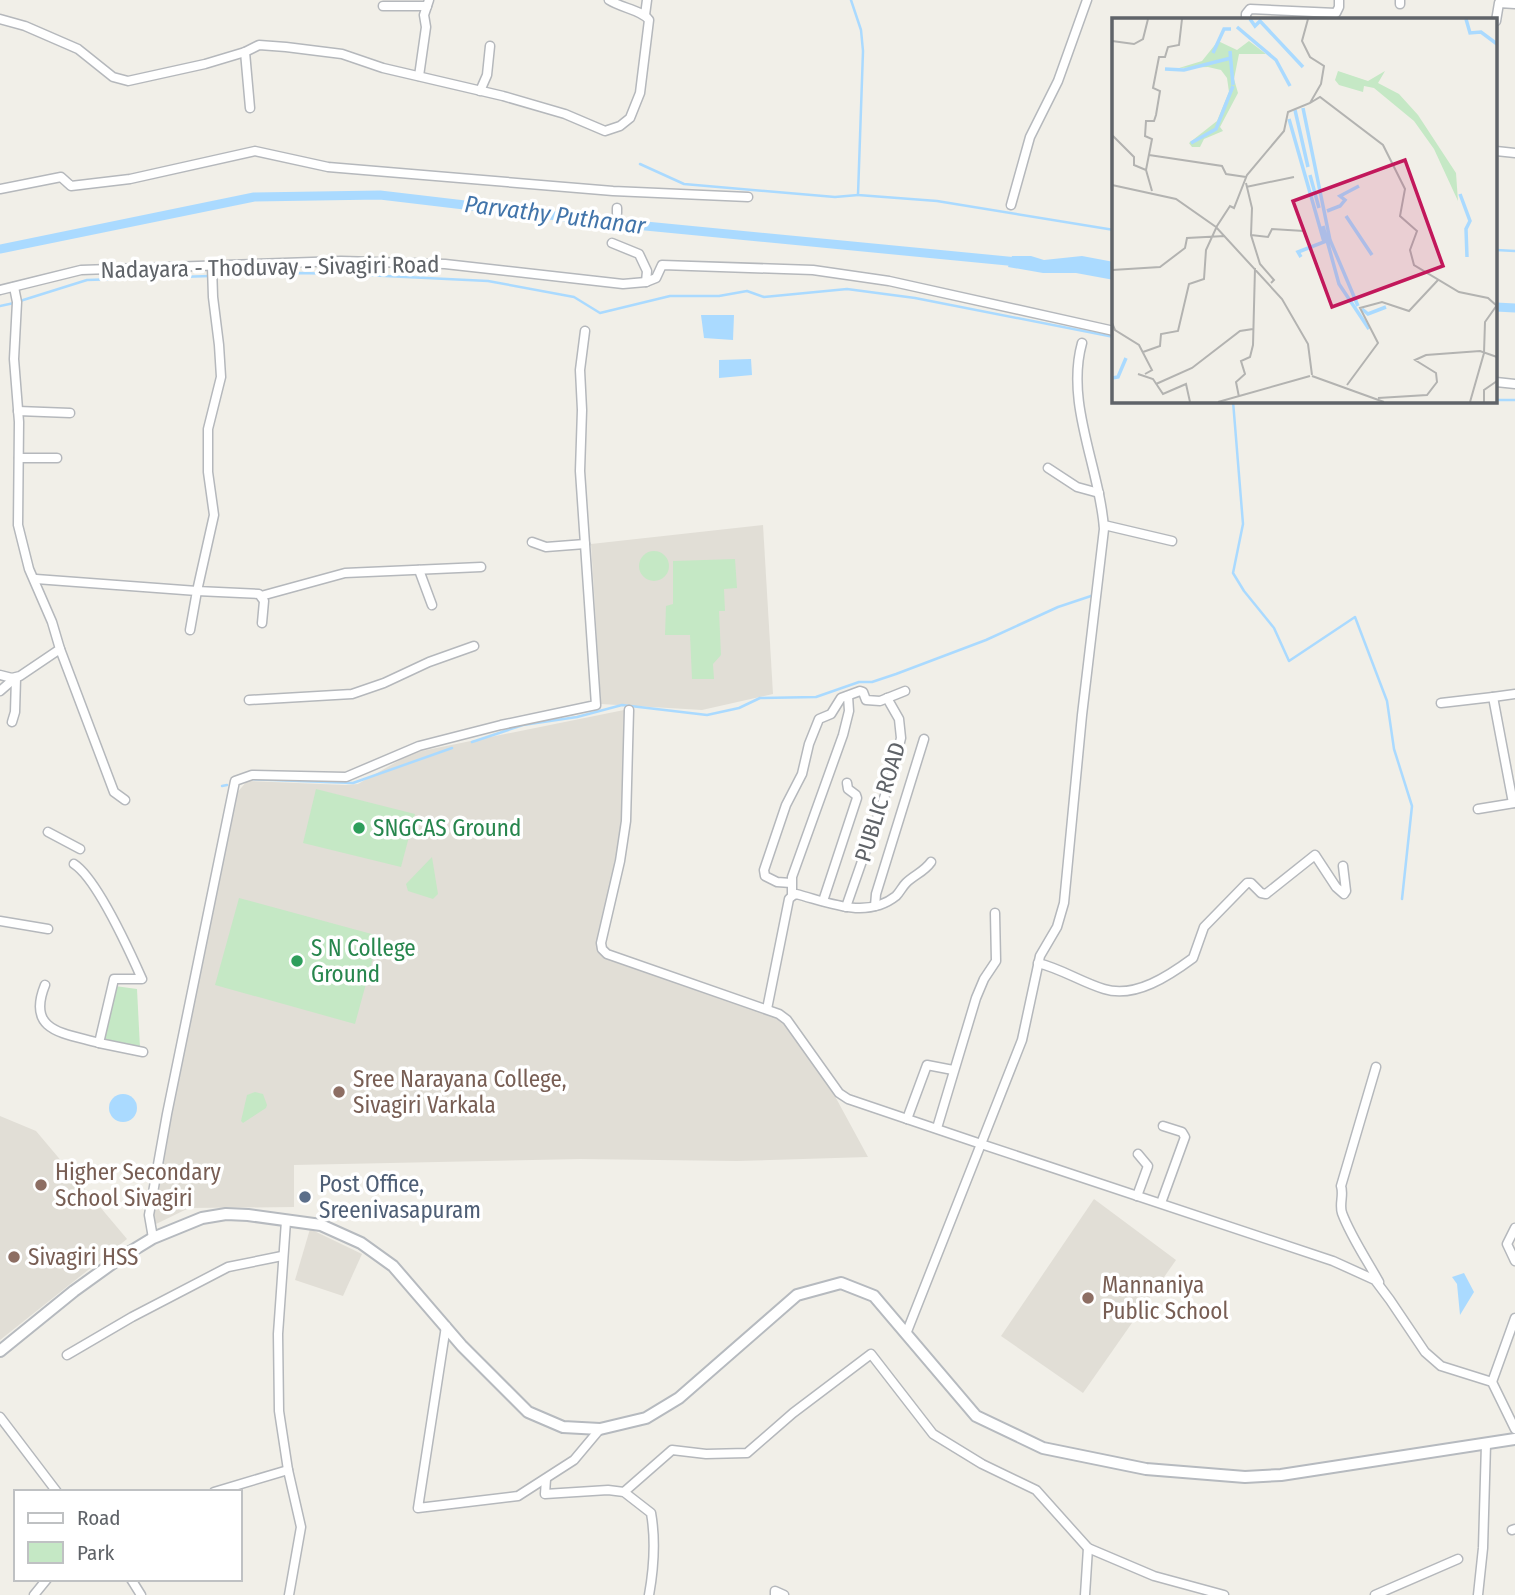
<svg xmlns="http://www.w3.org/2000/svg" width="1515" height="1595" font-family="'Fira Sans Condensed',sans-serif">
<rect width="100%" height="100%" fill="#f1efe8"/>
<g fill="#e1ded6">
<polygon points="763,525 773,694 702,710 601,704 591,544"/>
<polygon points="624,710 622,822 599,948 779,1015 824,1076 868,1157 737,1161 580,1159 294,1165 294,1207 189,1208 156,1224 150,1222 236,794 247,781 345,785 358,784 412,753"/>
<polygon points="0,1116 36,1131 127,1239 0,1340"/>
<polygon points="1094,1199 1176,1260 1083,1393 1001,1336"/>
<polygon points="310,1229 362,1254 343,1296 295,1280"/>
</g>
<g fill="#c5e8c5">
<circle cx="654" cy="566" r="15"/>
<polygon points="735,559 737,588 724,589 725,611 719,611 721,655 713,664 714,679 692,679 690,635 665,635 666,606 673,604 673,561"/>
<polygon points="316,789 415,814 401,867 303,843"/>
<polygon points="432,857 438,894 433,899 408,891 406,884"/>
<polygon points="239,898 379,936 355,1024 215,985"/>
<polygon points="115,986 137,989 140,1048 104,1040"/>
<polygon points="255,1092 263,1094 267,1105 266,1108 243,1123 241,1121 247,1095"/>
</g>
<g fill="#aadaff">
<polygon points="1012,256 1031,256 1044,260 1082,256 1114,262 1114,280 1076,273 1043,273 1008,267"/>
<polygon points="701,315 734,315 733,340 704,338"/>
<polygon points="751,359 752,375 719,378 719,360"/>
<circle cx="123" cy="1108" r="14"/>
<polygon points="1464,1273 1474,1292 1460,1315 1457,1284 1452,1277"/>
</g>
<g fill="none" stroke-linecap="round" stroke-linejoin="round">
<g stroke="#aadaff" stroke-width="2.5">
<polyline points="851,0 861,30 863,51 858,195 937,201 1114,230"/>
<polyline points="640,164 684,184 835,197 858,195"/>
<polyline points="1496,250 1515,251"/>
<polyline points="20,301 87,280 298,273 344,274 488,281 574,297 600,313 670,296 719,296 747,291 764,297 847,289 915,298 1114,337"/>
<polyline points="0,306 14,303"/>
<polyline points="1496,400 1515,400"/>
<polyline points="1233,401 1243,524 1233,573 1244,591 1274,628 1289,661 1355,617 1387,701 1394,749 1412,806 1402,899"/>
<polyline points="472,742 523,725 577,717 622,705 707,715 739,708 760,698 816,697 859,682 872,682 896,674 986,640 1058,607 1091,596"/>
<polyline points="248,779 353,783 452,748"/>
<polyline points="222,786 227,785"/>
</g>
<g stroke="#aadaff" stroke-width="9">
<polyline points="0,249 254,197 380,195 625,224 1018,262"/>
<polyline points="1496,307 1515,308"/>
</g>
<g stroke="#b5b8bc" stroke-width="11">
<g id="minor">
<polyline points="1400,4 1400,0"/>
<polyline points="383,6 427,6"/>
<polyline points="645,15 647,0"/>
<path d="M 0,19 L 25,26 L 78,49 L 113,77 L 128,81 L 205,64 L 245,52 L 259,45 L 286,47 L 342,54 L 383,68 L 503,96 L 565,114 L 605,131 L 620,126 L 630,118 L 640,93 L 649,20 C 642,10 621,8 609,0"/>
<polyline points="1246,19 1246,14 1250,9 1336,13 1339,7 1339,0"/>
<polyline points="1496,21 1499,3 1515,4"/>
<polyline points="245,52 250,108"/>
<polyline points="419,76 426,27 424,15 429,0"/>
<polyline points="480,91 487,75 490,46"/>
<polyline points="1496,151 1515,153"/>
<polyline points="0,189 61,177 71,186 130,179 255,151 328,167 613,191 748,197"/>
<polyline points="1011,205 1030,137 1058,81 1087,0"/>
<polyline points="617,213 617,208"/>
<polyline points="612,243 639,254 647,271 646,282"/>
<polyline points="212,266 213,297 219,345 221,377 208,429 208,472 214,515 197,591 259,594 264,601 262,623"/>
<polyline points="0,290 81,270 341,261 445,264 623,284 646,282 656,278 662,265 813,270 889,281 1114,331"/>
<polyline points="1496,382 1515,384"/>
<polyline points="18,411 70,413"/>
<polyline points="19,458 57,458"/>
<polyline points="1048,468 1077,487 1099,493"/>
<polyline points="1104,525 1172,541"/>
<polyline points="532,542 546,547 585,544"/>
<polyline points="419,570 432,605"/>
<polyline points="36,579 197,591 190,630"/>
<polyline points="261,596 345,573 481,567"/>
<polyline points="60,649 114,792 125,800"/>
<polyline points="0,675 12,678 20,676 60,649 52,622 29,569 18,525 19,422 14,359 17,302 14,287"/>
<polyline points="0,691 15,678"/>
<polyline points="249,700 352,694 384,683 429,662 474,646"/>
<polyline points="1441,703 1493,697"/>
<path d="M 629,710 L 626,821 L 620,861 L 601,943 L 602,949 L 607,954 L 779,1014 L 787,1020 L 839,1093 L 848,1099 L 981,1144 L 1022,1040 L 1040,956 L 1057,927 L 1064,903 L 1082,715 L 1104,529 C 1100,468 1065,404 1082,343"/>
<polyline points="12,722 15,712 16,678"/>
<polyline points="1513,803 1493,697 1515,694"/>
<polyline points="1478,809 1515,803"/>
<polyline points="48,832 80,849"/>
<path d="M 74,864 C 97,879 130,952 142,979 L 114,979 L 99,1043 L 143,1052"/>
<polyline points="791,883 777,882 765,876 764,870 786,805 802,774 809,744 819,719 831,714 841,698 860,691 863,692 866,700 880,701 905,691"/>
<path d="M 792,896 L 796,894 C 828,902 866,920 896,896 C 900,892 902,887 906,883 C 914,875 924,872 931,862"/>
<polyline points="823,901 857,798 856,795 848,789 847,783"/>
<polyline points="875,906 876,894 924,739"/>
<polyline points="846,907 891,778 901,738 899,719 887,698"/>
<polyline points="0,921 48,929"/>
<path d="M 1038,963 C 1062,969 1081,982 1104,989 C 1135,999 1170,975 1193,958 L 1204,927 L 1247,883 L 1251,883 L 1261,893 L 1266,894 L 1315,855 L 1336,887 L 1344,894 L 1346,891 L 1343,866"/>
<path d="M 45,985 C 26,1032 64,1033 99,1043"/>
<polyline points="767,1009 789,899 792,896 792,877 843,735 849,711 848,696"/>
<path d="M 1376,1067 L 1341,1186 C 1344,1195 1339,1204 1342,1213 C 1351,1237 1367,1260 1379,1282"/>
<polyline points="907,1119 927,1065 953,1070"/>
<polyline points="937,1128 976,998 984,979 996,961 995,913"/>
<polyline points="1137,1196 1148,1166 1138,1154"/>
<polyline points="1161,1203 1185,1137 1182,1132 1163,1126"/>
<polyline points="286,1221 278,1334 279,1411 288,1470 301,1527 289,1595"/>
<polyline points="1515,1228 1507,1244 1515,1261"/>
<polyline points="153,1238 149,1215 167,1114 235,781 252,775 346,777 419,746 501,725 596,705 580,471 582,410 580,370 585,331"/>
<polyline points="446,1326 418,1508 518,1496 574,1460 600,1429"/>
<polyline points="906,1334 981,1144 1333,1261 1375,1280 1390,1300 1425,1352 1441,1366 1492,1382 1515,1429"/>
<polyline points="67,1355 132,1317 228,1267 282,1256"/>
<polyline points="1492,1382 1515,1318"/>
<polyline points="0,1417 57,1492"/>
<path d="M 546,1479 L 545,1494 L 608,1490 L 624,1492 L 651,1513 C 656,1541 654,1567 649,1595"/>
<polyline points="214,1492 288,1470"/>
<polyline points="624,1492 672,1450 706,1454 747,1453 793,1413 871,1354 933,1434 982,1464 1036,1490 1088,1548 1154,1576 1224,1595"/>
<polyline points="1512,1530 1515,1529"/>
<polyline points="131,1579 141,1595"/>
<polyline points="34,1595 47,1579"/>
<polyline points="775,1595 775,1591 784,1595"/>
<polyline points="1085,1595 1088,1548"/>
<polyline points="1375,1595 1458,1559"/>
<polyline points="1478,1595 1483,1548 1486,1444"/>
</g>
</g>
<g stroke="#b6babf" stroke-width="14">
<polyline id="secondary" points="0,1351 74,1291 117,1260 153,1238 202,1218 226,1214 248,1215 321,1225 361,1243 393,1266 462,1346 528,1412 563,1427 600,1429 646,1418 679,1398 797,1295 841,1283 874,1296 976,1416 1043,1448 1146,1469 1245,1477 1281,1475 1515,1439"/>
</g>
<use href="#minor" stroke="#fff" stroke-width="8"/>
<use href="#secondary" stroke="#fff" stroke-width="10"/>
</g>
<g fill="#2e9e5b" stroke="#fff" stroke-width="2.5">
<circle cx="359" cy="828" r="7"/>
<circle cx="297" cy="961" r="7"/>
</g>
<g fill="#8d6e63" stroke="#fff" stroke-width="2.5">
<circle cx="339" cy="1092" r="7"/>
<circle cx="41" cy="1185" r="7"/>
<circle cx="14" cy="1257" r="7"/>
<circle cx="1088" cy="1298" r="7"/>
</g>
<circle fill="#5c6f8a" stroke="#fff" stroke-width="2.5" cx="305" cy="1197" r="7"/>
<g text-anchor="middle" stroke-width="7" stroke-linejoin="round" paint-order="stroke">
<g font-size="23" fill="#5f6368" stroke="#fff">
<text transform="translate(270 267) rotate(-1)" y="8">Nadayara - Thoduvay - Sivagiri Road</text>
<text transform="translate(880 802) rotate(-73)" y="8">PUBLIC ROAD</text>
</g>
<g font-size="23" fill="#27864d" stroke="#fff" text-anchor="start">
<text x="373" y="836">SNGCAS Ground</text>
<text x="311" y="956">S N College<tspan x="311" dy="26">Ground</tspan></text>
</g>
<g font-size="23" fill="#785e54" stroke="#fff" text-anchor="start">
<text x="353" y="1087">Sree Narayana College,<tspan x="353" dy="26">Sivagiri Varkala</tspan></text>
<text x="55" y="1180">Higher Secondary<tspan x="55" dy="26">School Sivagiri</tspan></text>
<text x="28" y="1265">Sivagiri HSS</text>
<text x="1102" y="1293">Mannaniya<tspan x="1102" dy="26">Public School</tspan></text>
</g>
<g font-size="23" fill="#4e5e75" stroke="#fff" text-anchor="start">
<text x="319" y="1192">Post Office,<tspan x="319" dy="26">Sreenivasapuram</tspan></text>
</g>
<g font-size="24" font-style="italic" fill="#4174aa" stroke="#fff">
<text transform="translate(555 215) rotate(7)" y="8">Parvathy Puthanar</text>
</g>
</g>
<g transform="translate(1112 18)">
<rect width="385" height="385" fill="#f1efe8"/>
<path d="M 106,23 L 125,32 L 137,23 L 154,36 L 127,36 L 122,61 L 126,75 L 108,109 L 111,113 L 92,121 L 88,129 L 80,129 L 77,125 L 105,103 L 117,74 L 115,60 L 109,52 L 96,49 L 67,50 L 90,43 ZM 226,53 L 256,63 L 273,53 L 266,65 L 287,76 L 306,97 L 344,155 L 346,183 L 322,131 L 302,103 L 262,70 L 252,68 L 251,74 L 227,67 L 223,62 Z" fill="#c5e8c5"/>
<path fill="none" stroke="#aadaff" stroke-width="3.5" d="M 138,1 L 143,8 L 148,3 L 191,49M 354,1 L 358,15 L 369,14 L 385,26M 125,9 L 164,42 L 178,68M 118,33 L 121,67M 101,35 L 112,11 L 119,11M 53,51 L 72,52 L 119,40M 191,90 L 218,222 L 246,288M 183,92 L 196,149M 177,101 L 212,224 L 186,234 L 189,239M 79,125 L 104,111 L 121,68M 198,157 L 207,190M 348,176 L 358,203 L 354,211 L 355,239M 215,193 L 228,188 L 233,182 L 228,178 L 247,168M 234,198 L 260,237M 211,208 L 227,266 L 257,311M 250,291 L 256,296 L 274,289M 0,360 L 6,359 L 14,340"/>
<path fill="none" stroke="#b3b3b1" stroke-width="2" d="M 0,23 L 22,26 L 31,21 L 36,1M 198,85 L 208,79 L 271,127 L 293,171 L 288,198 L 305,213 L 298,232 L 302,247 L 347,274 L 376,280 L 385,288M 0,117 L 22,139 L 22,147 L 34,152 L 40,173M 37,137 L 110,148 L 114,156 L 134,159M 34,152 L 40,121 L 33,118 L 34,103 L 42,103 L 44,97 L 48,73 L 41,70 L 47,39 L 53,39 L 56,29 L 67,27 L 70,1M 134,165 L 140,190 L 139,217 L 148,246 L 162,262 L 159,265M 0,167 L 64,181 L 104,209 L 170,281 L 196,326 L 200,357M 134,169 L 182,159M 139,217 L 156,219 L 160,211 L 192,213M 0,252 L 48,249 L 73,230 L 75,220 L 113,218M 0,305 L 3,312 L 27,327 L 40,352 L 33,356M 31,334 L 48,328 L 49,316 L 66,313 L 77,266 L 92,261 L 94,232 L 105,208 L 118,188 L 122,190 L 135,157 L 172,113 L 176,94 L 198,85 L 209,66 L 212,48 L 198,39 L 190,23 L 196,1M 26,356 L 41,361 L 51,376 L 74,366 L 78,384M 200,358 L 272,384M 44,366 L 80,350 L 128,313 L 141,311M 235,367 L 266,325 L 248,290 L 270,284 L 297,293 L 326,262M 127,379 L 124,364 L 133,356 L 129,343 L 138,339 L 141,327 L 143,250M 266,380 L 315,377 L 325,364 L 324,355 L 303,342 L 314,337 L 368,333 L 385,339M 106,384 L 198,358M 358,384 L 372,335 L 373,304 L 385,287M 372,384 L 372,372 L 385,363"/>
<path fill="#c2185b" fill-opacity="0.15" stroke="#c2185b" stroke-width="3.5" d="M 293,142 L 331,248 L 220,289 L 181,183 Z"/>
<rect width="385" height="385" fill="none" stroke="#5f6368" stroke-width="3.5"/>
</g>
<rect x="14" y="1490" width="228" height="91" fill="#ffffff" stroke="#bfc1c3" stroke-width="2"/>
<rect x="28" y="1513" width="35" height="10" fill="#ffffff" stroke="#bfc1c3" stroke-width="2"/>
<text x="77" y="1525" font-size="21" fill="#5f6368">Road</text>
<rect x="28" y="1542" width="35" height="21" fill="#c5e8c5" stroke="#bfc1c3" stroke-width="2"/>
<text x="77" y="1560" font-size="21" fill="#5f6368">Park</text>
</svg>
